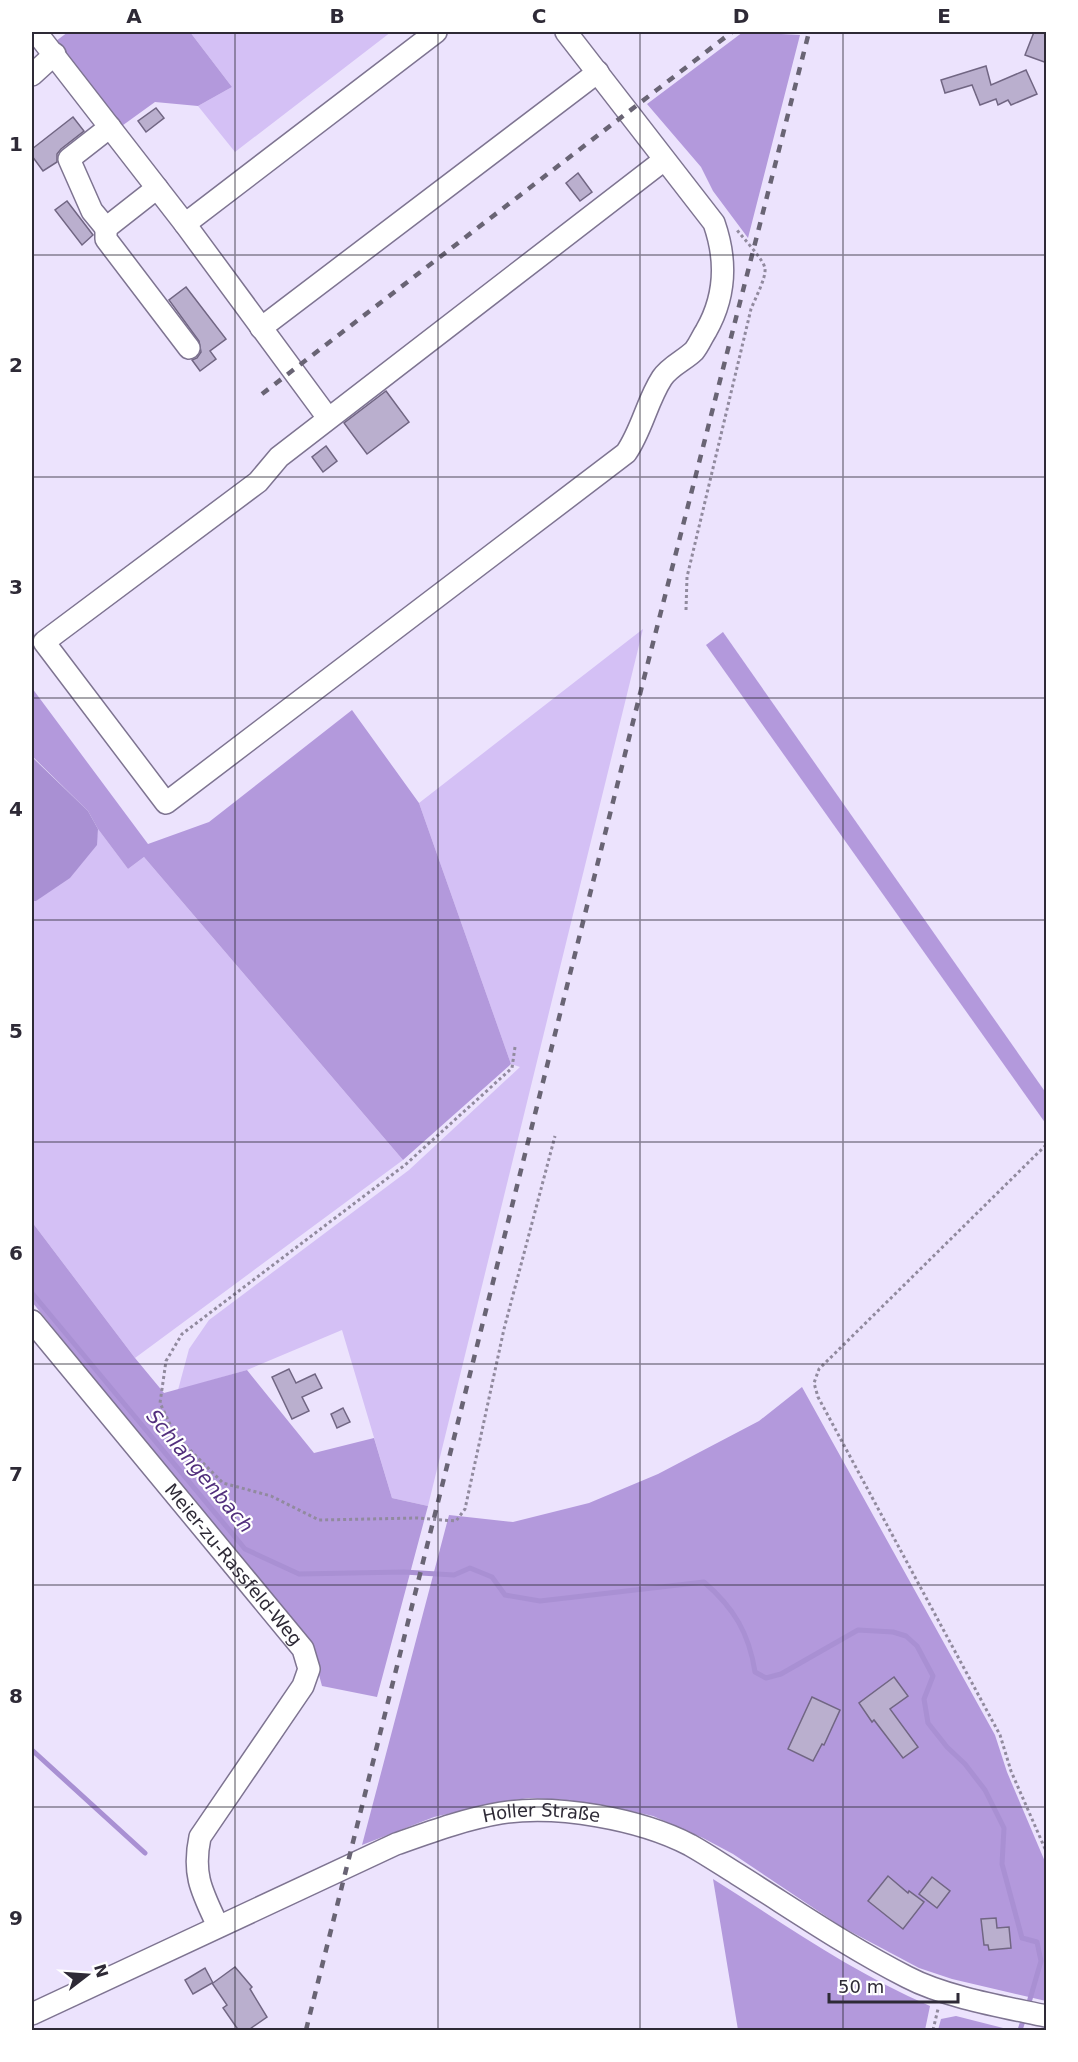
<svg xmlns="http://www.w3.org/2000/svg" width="1078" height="2062" font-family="'DejaVu Sans',sans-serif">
<rect width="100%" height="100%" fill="#ece3fd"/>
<g fill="#d4c0f5">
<polygon points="190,32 391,32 235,152 198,106 232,87"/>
<polygon points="643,629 428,1506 392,1498 342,1330 247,1370 178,1390 189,1349 209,1320 409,1170 520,1067 511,1064 419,803"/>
<polygon points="98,829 128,869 144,857 403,1160 135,1358 32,1222 32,901 36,901 96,845"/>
</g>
<g fill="#b399dc">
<polygon points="68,32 190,32 232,87 198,106 155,102 119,128 56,41"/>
<polygon points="743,32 800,35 748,238 713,191 701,167 647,104"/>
<polygon points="723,632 1046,1093 1046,1124 706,645"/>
<polygon points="32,688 148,844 209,822 352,710 419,803 511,1064 403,1160 144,857 128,869 98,829 88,811 33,757"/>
<polygon points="32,1222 135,1358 164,1393 247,1370 314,1453 374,1438 392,1498 428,1506 377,1697 322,1686 311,1645 32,1302"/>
<polygon points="802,1387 995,1735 1007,1772 1046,1864 1046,2001 952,1979 919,1968 842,1927 733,1854 703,1838 653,1816 609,1806 566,1800 529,1798 500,1802 434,1817 362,1845 449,1515 513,1522 589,1503 658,1474 759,1421"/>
<path d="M 713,1879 C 784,1924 853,1973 930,2006 L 925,2030 L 738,2030 Z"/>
<polygon points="956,2016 1011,2030 938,2030 941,2019"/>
</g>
<polygon fill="#a990d3" points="32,757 88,811 98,829 97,845 70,878 36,901 32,901"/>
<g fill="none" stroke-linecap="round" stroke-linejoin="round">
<g stroke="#a990d3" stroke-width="5">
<path d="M 32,1293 L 245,1549 L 299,1574 L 404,1572 L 454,1575 L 470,1568 L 492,1577 L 505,1595 L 540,1601 L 704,1582 C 734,1608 749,1633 755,1672 L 766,1678 L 781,1674 L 858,1630 L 893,1632 L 906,1636 L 917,1646 L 933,1676 L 924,1699 L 928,1723 L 947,1747 L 965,1764 L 985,1790 L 1004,1828 L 1002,1864 L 1022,1938 L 1037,1942 L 1041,1961 L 1028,2006"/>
<polyline points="32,1750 145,1853"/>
<polyline points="1020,2030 1025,2015"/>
</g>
</g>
<g fill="#baafce" stroke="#716683" stroke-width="1.5">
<polygon points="1034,32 1047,32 1047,63 1025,55"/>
<polygon points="986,66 991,85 1026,70 1037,94 1011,105 1008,100 998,105 996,99 980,105 972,85 945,93 941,80"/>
<polygon points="156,108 164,118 146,132 138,121"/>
<polygon points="73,117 84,131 61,149 57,154 57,162 43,171 32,156 32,149"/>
<polygon points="578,173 592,192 580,201 566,183"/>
<polygon points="67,201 93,235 82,245 55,210"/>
<polygon points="186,287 226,339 210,351 216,359 200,371 192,360 197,358 201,352 199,341 169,300"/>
<polygon points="386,391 409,422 367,454 344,423"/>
<polygon points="326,446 337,461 323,472 312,457"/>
<polygon points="289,1369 296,1383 315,1374 322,1388 302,1397 309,1411 292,1419 272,1377"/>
<polygon points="343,1408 350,1422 337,1428 331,1414"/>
<polygon points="894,1677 908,1696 890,1709 918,1747 903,1758 874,1720 872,1722 859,1703"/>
<polygon points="812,1697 840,1710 824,1745 822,1744 813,1761 788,1749"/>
<polygon points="888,1876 908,1893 909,1891 924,1902 903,1929 868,1901"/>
<polygon points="932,1877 950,1891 937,1908 919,1894"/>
<polygon points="996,1918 997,1928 1009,1927 1011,1948 989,1950 988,1945 984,1945 981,1919"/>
<polygon points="235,1967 252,1987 250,1989 267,2017 247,2031 239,2031 223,2008 227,2005 212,1983 193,1994 185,1980 205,1968 213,1983"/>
</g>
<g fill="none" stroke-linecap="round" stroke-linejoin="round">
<g stroke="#7e7491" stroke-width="24">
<g id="minor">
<polyline points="36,32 185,224 328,418"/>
<path d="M 566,32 L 714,223 C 727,260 726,296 706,331 C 702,337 699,345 694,351 C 685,360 670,366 662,378 C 647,401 642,430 626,453 L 166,803 L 44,642 L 258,482 L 279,457 L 664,160"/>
<polyline points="32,75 55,54"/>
<polyline points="110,127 69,159 92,211 106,228 157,188"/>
<polyline points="185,224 436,32"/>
<polyline points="106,228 106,239 189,348"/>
<polyline points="261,328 598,72"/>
<path id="s1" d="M 32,1321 L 303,1649 L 309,1669 L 303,1686 L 200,1837 C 192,1875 202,1892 218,1926"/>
<path id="s2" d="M 32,2014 L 396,1844 C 430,1832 465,1819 501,1813 C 557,1804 640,1819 690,1845 C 706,1854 721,1864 737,1874 C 793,1909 848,1947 907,1977 C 945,1997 1004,2007 1046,2016"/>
</g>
</g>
<g stroke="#918a9e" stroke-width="3" stroke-dasharray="3 3" stroke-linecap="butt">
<path d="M 686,610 L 687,577 L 751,309 C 755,299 766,278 765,269 C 765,261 743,238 737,230"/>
<polyline points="515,1047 512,1068 405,1165 182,1334 166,1361 160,1403 175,1435 223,1483 271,1496 319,1520 417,1518 456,1521 465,1509 504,1329 555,1136"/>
<polyline points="1046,1145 819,1369 814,1383 818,1397 1000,1735 1011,1771 1046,1851"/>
<polyline points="933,2030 938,2009"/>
</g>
<use href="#minor" stroke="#fff" stroke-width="21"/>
<g stroke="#696474" stroke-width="4.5" stroke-dasharray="8 8" stroke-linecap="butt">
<polyline points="262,394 732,32"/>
<polyline points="306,2030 642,686 809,32"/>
</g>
</g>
<path fill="none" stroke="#2e2a36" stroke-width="1.5" stroke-opacity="0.55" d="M 235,32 L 235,2030M 438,32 L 438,2030M 640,32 L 640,2030M 843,32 L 843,2030M 32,255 L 1046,255M 32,477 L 1046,477M 32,698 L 1046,698M 32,920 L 1046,920M 32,1142 L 1046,1142M 32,1364 L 1046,1364M 32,1585 L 1046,1585M 32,1807 L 1046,1807"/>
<g text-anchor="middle" stroke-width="4.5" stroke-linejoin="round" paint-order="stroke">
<g font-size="18" fill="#2e2a36" stroke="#fff">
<text dy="6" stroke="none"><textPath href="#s1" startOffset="316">Meier-zu-Rassfeld-Weg</textPath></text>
<text dy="6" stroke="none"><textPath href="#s2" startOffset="552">Holler Straße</textPath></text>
</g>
<g font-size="20" font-style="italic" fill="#522f7d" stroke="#fff">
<text transform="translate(200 1471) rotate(50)" y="7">Schlangenbach</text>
</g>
</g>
<rect width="1078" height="2062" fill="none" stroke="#ffffff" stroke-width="66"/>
<g transform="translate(87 1975) rotate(73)" stroke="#ffffff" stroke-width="4.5" paint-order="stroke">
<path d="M0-4.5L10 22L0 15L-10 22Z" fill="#2e2a36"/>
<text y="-9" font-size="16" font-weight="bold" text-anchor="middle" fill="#2e2a36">N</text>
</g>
<path d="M829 1993v9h129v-9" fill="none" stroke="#2e2a36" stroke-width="3"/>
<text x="838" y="1993" font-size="18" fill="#2e2a36" stroke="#ffffff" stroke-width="4.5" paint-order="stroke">50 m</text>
<rect x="33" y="33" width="1012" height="1996" fill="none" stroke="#2e2a36" stroke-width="2"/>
<g font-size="20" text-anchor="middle" font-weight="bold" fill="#2e2a36">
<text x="134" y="23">A</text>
<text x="337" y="23">B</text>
<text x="539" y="23">C</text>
<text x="741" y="23">D</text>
<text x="944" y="23">E</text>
<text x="16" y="151">1</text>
<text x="16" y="372">2</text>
<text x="16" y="594">3</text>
<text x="16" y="816">4</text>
<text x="16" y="1038">5</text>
<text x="16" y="1260">6</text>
<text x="16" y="1481">7</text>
<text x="16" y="1703">8</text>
<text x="16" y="1925">9</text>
</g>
</svg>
